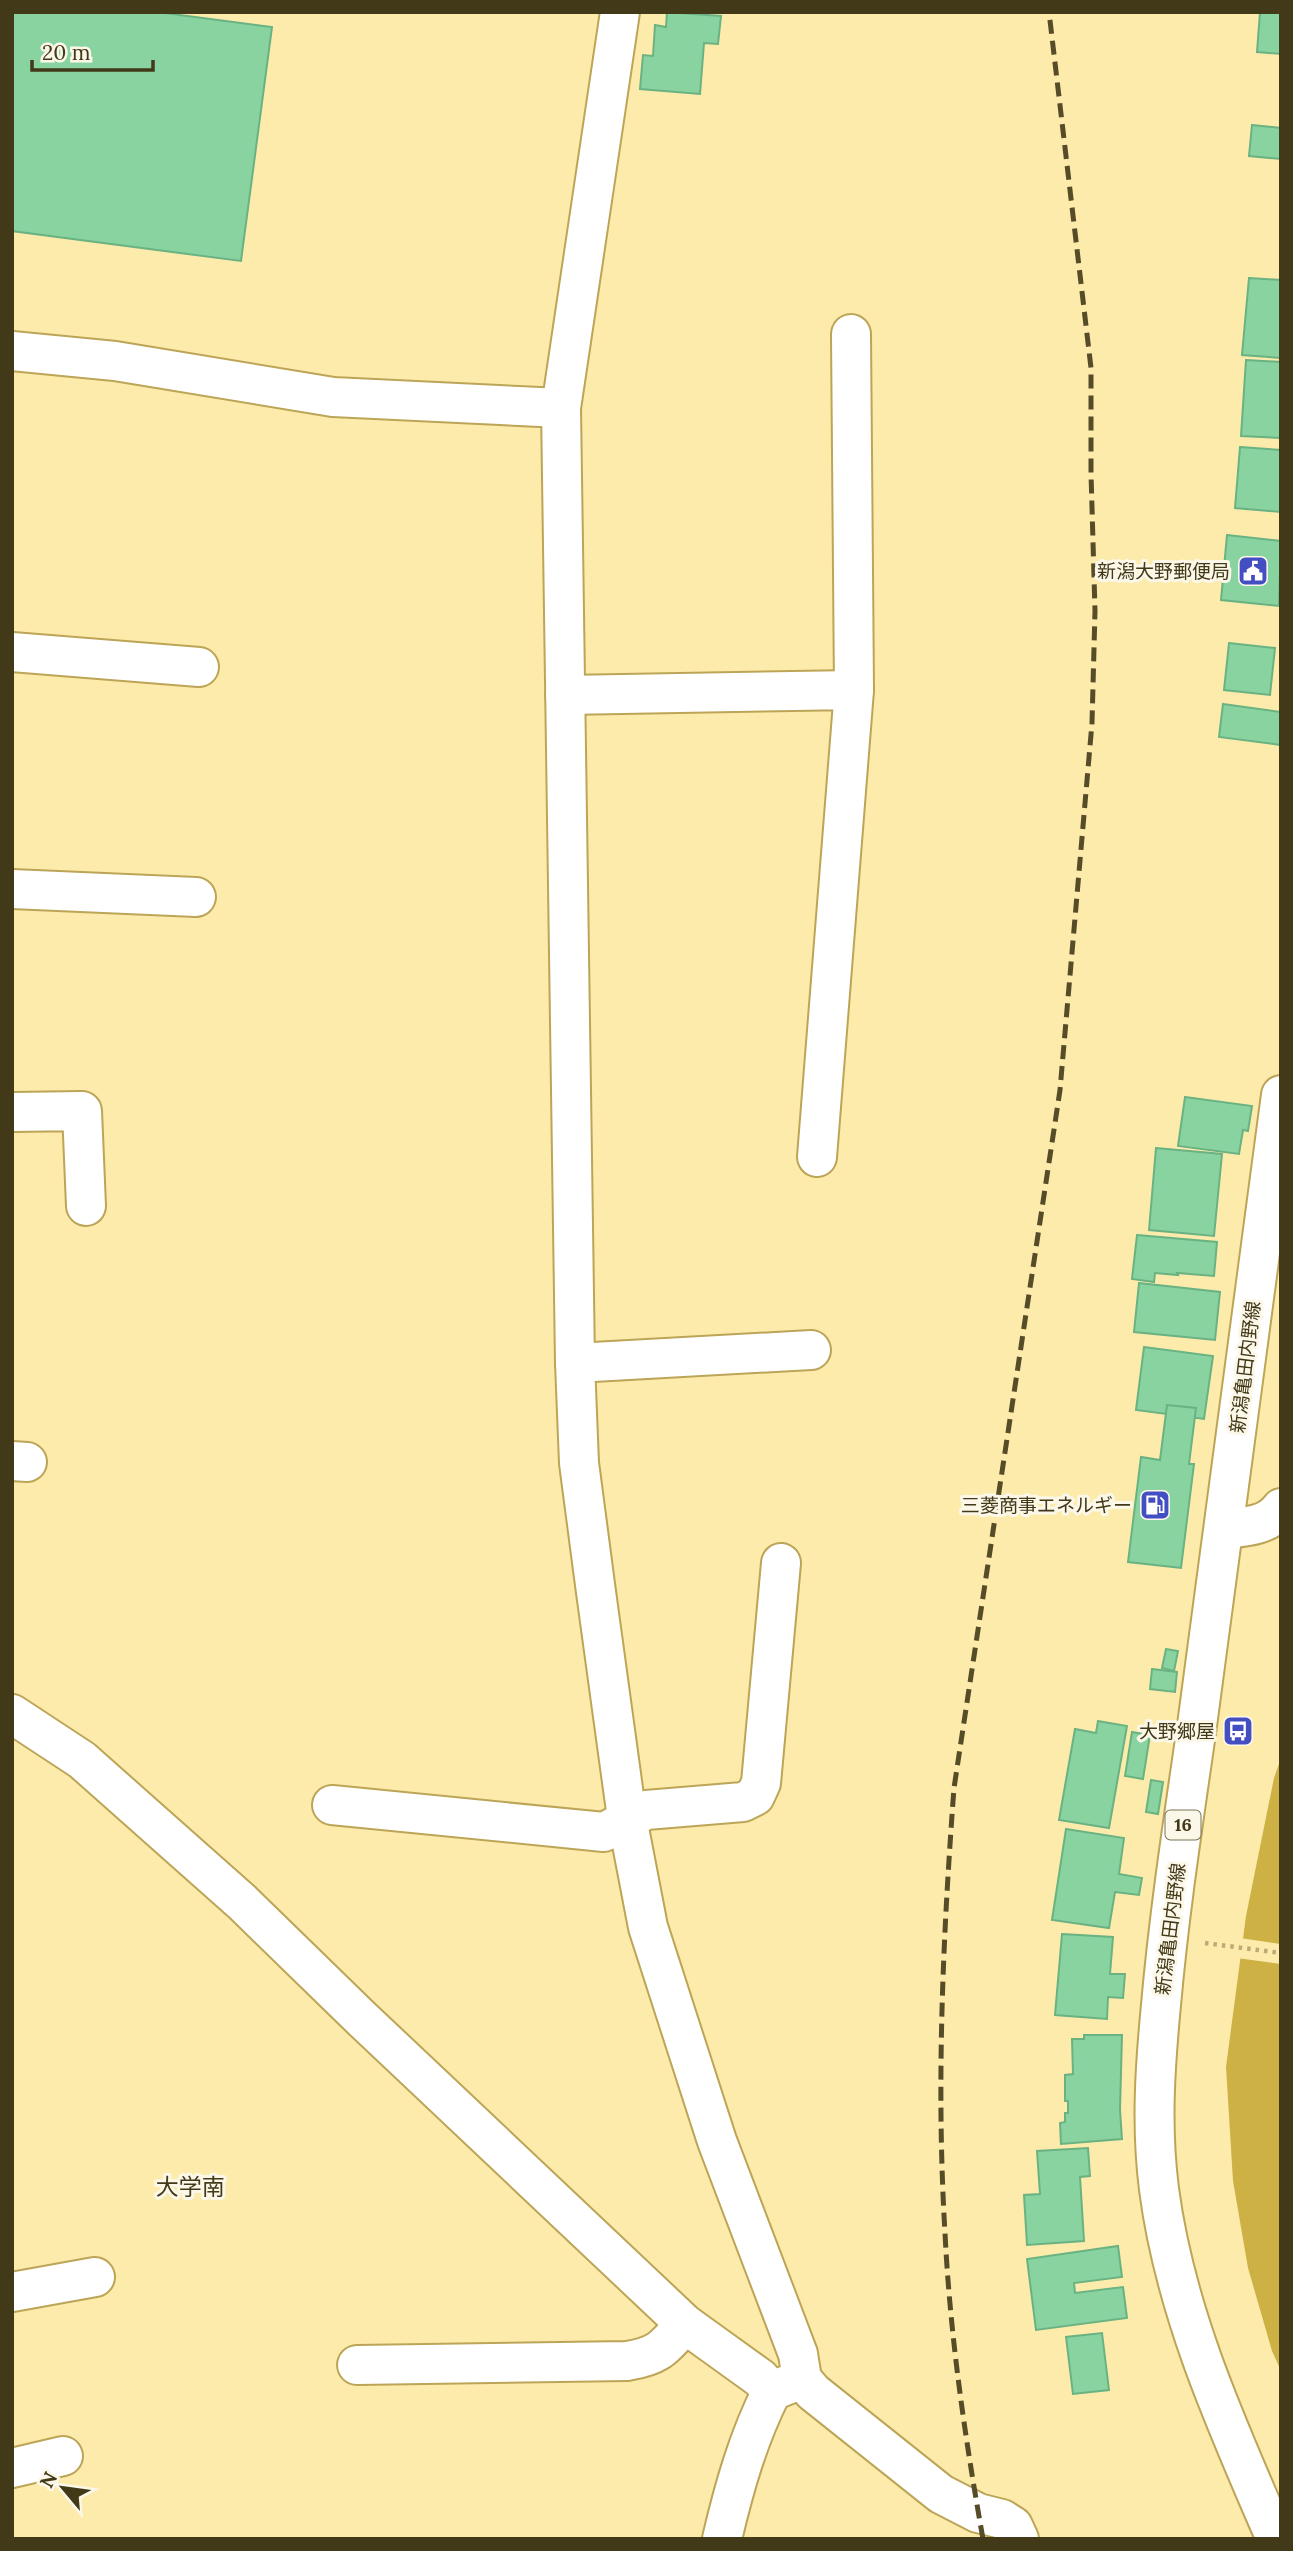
<svg xmlns="http://www.w3.org/2000/svg" width="1293" height="2551" font-family="Lora,'Noto Sans JP',serif">
<rect width="100%" height="100%" fill="#fdebac"/>
<polygon fill="#ceb145" points="1281,1758 1281,2371 1272,2351 1248,2268 1233,2181 1226,2067 1246,1916 1274,1778"/>
<polygon fill="#fdebac" points="1240,1938 1281,1944 1281,1964 1237,1958"/>
<g fill="#89d3a1" stroke="#6ab282" stroke-width="2">
<polygon points="12,12 157,12 272,27 241,261 12,231"/>
<polygon points="667,12 721,16 718,44 704,43 700,94 640,89 643,55 653,56 655,25 666,27"/>
<polygon points="1260,12 1281,12 1281,54 1257,52"/>
<polygon points="1252,125 1281,128 1281,159 1249,156"/>
<polygon points="1249,278 1281,280 1281,358 1242,355"/>
<polygon points="1246,360 1281,362 1281,438 1241,436"/>
<polygon points="1240,447 1281,450 1281,512 1235,508"/>
<polygon points="1227,535 1281,541 1279,606 1221,600"/>
<polygon points="1229,643 1275,648 1270,695 1224,690"/>
<polygon points="1223,704 1281,712 1281,745 1219,737"/>
<polygon points="1185,1097 1252,1106 1248,1131 1243,1130 1239,1154 1178,1146"/>
<polygon points="1156,1148 1222,1154 1214,1236 1149,1230"/>
<polygon points="1137,1235 1217,1242 1214,1276 1177,1273 1178,1275 1155,1273 1154,1282 1132,1279"/>
<polygon points="1139,1283 1220,1292 1215,1340 1134,1332"/>
<polygon points="1144,1347 1213,1356 1204,1419 1136,1410"/>
<polygon points="1167,1405 1196,1408 1189,1464 1194,1464 1181,1568 1128,1562 1141,1457 1160,1460"/>
<polygon points="1166,1649 1178,1651 1174,1671 1162,1668"/>
<polygon points="1152,1669 1177,1672 1175,1692 1150,1689"/>
<polygon points="1098,1721 1127,1726 1109,1828 1059,1820 1075,1729 1096,1733"/>
<polygon points="1132,1732 1150,1735 1143,1779 1125,1776"/>
<polygon points="1151,1780 1163,1782 1158,1814 1146,1812"/>
<polygon points="1066,1829 1124,1838 1119,1874 1142,1878 1139,1895 1115,1892 1109,1928 1052,1920"/>
<polygon points="1062,1934 1113,1937 1110,1974 1125,1974 1123,1998 1108,1997 1107,2019 1055,2015"/>
<polygon points="1084,2035 1122,2035 1120,2110 1122,2139 1061,2144 1060,2123 1065,2122 1065,2113 1068,2113 1068,2101 1065,2101 1065,2075 1073,2074 1072,2039 1084,2039"/>
<polygon points="1088,2148 1090,2176 1080,2177 1084,2241 1027,2245 1024,2195 1040,2194 1037,2151"/>
<polygon points="1118,2246 1122,2277 1074,2283 1075,2293 1123,2287 1127,2318 1036,2330 1027,2259"/>
<polygon points="1102,2333 1109,2390 1073,2394 1066,2337"/>
</g>
<g fill="none" stroke-linecap="round" stroke-linejoin="round">
<g stroke="#bca557" stroke-width="42">
<g id="minor">
<polyline points="620,12 561,408 575,1363 579,1463 596,1592 627,1818 648,1927 717,2141 798,2354 802,2379 813,2392 941,2494 978,2513 1002,2519 1013,2526 1019,2539"/>
<polyline points="851,334 854,690"/>
<polyline points="12,351 115,361 333,397 561,408"/>
<polyline points="12,652 199,667"/>
<polyline points="565,695 854,690 817,1157"/>
<polyline points="12,889 196,897"/>
<polyline points="12,1112 82,1111 86,1206"/>
<polyline points="575,1363 811,1350"/>
<polyline points="12,1461 27,1462"/>
<path d="M 1225,1529 C 1245,1527 1268,1526 1281,1508"/>
<polyline points="12,1714 82,1760 242,1902 360,2017 685,2324 760,2378 772,2391 802,2379"/>
<polyline points="332,1805 604,1832 646,1810 743,1802 755,1796 761,1783 781,1563"/>
<polyline points="12,2292 95,2277"/>
<path d="M 357,2365 L 627,2361 C 659,2356 664,2348 685,2324"/>
<polyline points="12,2468 63,2456"/>
<path d="M 722,2539 C 734,2488 748,2438 772,2391"/>
</g>
</g>
<g stroke="#bca557" stroke-width="42">
<path id="primary" d="M 1276,2539 C 1227,2426 1175,2312 1159,2189 C 1151,2127 1155,2067 1161,2005 C 1169,1914 1183,1823 1196,1733 C 1226,1521 1253,1308 1281,1095"/>
</g>
<polyline stroke="#baab77" stroke-width="4.5" stroke-dasharray="3.5 5" stroke-linecap="butt" points="1205,1943 1281,1953"/>
<use href="#minor" stroke="#fff" stroke-width="38"/>
<use href="#primary" stroke="#fff" stroke-width="38"/>
<path stroke="#564c28" stroke-width="5" stroke-dasharray="14 7" stroke-linecap="butt" d="M 983,2539 C 965,2438 950,2335 945,2233 C 936,2085 943,1935 954,1788 L 1060,1090 L 1092,723 L 1095,611 L 1091,473 L 1091,368 L 1049,12"/>
</g>
<defs>
<g id="civic-square" transform="scale(1.575)"><rect x="-9" y="-9" width="18" height="18" rx="4" fill="#444ec3" stroke="#fcf8e9"/><path d="M-.6-6.5H3V-4.5H.6V-3L4-1V1h2V6H-6V1h2V-1L-.6-3ZM-1.2 2.5V6h2.4V2.5Z" fill="#fff"/></g>
<g id="fuel-square" transform="scale(1.575)"><rect x="-9" y="-9" width="18" height="18" rx="4" fill="#444ec3" stroke="#fcf8e9"/><path d="M-5.5-6h7V0h2V4h1.3V-2.5L3-4.5l.8-.8L6-3V5H2.5V1h-1V6h-7ZM-4.2-4.7v3.2H.2V-4.7Z" fill="#fff"/></g>
<g id="bus-square" transform="scale(1.575)"><rect x="-9" y="-9" width="18" height="18" rx="4" fill="#444ec3" stroke="#fcf8e9"/><path d="M-5-6H5V4H4V6H2V4H-2V6H-4V4H-5ZM-3.5-4V0h7V-4ZM-3.5 1.2v1.5H-2V1.2ZM2 1.2v1.5H3.5V1.2Z" fill="#fff"/></g>
</defs>
<g fill-rule="evenodd">
<use href="#civic-square" x="1253" y="571"/>
<use href="#fuel-square" x="1155" y="1505"/>
<use href="#bus-square" x="1238" y="1731"/>
</g>
<g text-anchor="middle" stroke-width="6" stroke-linejoin="round" paint-order="stroke">
<rect fill="#fcf8e9" stroke="#7a7257" stroke-width="2" x="1165.5" y="1810.5" width="35" height="29" rx="5"/>
<g font-size="18" font-weight="bold" fill="#423918">
<text x="1183" y="1831">16</text>
</g>
<g font-size="19" fill="#423918" stroke="#fcf8e9" text-anchor="end">
<text x="1230" y="578">新潟大野郵便局</text>
<text x="1132" y="1512">三菱商事エネルギー</text>
<text x="1215" y="1738">大野郷屋</text>
</g>
<g font-size="19" fill="#423918" stroke="#fcf8e9">
<text transform="translate(1245 1367) rotate(-83)" y="7">新潟亀田内野線</text>
<text transform="translate(1170 1929) rotate(-83)" y="7">新潟亀田内野線</text>
</g>
<g font-size="23" fill="#423918" stroke="#fcf8e9">
<text x="190" y="2195">大学南</text>
</g>
</g>
<rect width="1293" height="2551" fill="none" stroke="#423918" stroke-width="28"/>
<g transform="translate(63 2488) rotate(299)" stroke="#fcf8e9" stroke-width="5" paint-order="stroke">
<path d="M0-5L12 26L0 18L-12 26Z" fill="#423918"/>
<text y="-10" font-size="19" font-weight="bold" text-anchor="middle" fill="#423918">N</text>
</g>
<path d="M32 60v10h121v-10" fill="none" stroke="#423918" stroke-width="3.5"/>
<text x="42" y="60" font-size="21" fill="#423918" stroke="#fcf8e9" stroke-width="5" paint-order="stroke">20 m</text>
</svg>
